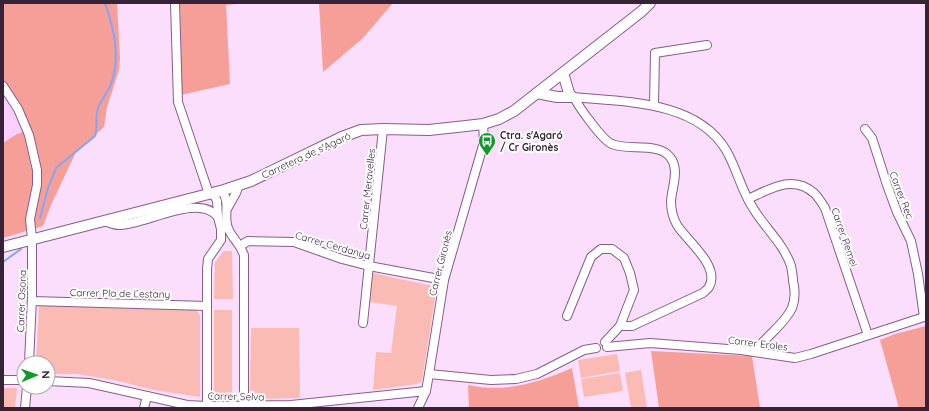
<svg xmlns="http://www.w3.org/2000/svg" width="929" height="411" font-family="Quicksand,sans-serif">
<rect width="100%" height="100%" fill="#fbddfc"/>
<polygon fill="#fcd0fe" points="3,90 8,97 23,132 3,143"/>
<g fill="#fabbb4">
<polygon points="224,251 232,251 233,299 214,299 215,262"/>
<polygon points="372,273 433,286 436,291 422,381 417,384 373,390 376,352 391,353 397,306 370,302"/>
<polygon points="39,304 196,310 200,315 200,397 154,390 114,380 77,374 48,374 48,363 36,363"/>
<polygon points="214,310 232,310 232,399 214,398"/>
<polygon points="251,328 299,328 300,398 258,399 252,397 250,392"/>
<polygon points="617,354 620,371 581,378 578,360"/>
<polygon points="641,370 647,408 631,408 625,373"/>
<polygon points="620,373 623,391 584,397 581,379"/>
<polygon points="3,388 17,388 15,408 3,408"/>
</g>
<g fill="#f59f98">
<polygon points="3,3 117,3 120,58 119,70 107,107 104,127 76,152 51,205 43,226 3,238 3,143 17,134 29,130 13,95 3,79"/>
<polygon points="180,3 246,3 226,5 230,84 181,95"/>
<polygon points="319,3 393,3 363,38 323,72"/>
<polygon points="926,326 926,408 899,408 880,340 895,334"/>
<polygon points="651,351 752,356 760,408 659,408"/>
<path d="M 572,368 L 579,408 L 469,408 L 468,385 C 506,393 537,383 572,368 Z"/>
</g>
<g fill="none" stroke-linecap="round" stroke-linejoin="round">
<g stroke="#80a6fa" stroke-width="2">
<path d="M 40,218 L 48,188 L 56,168 L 95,136 C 98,127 95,117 98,108 C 101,100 108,92 111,84 C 121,58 114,29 105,3"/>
<polyline points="3,262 21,249"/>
</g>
<g stroke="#895c8b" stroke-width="10">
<g id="minor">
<polyline points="175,3 178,102 209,194"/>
<polyline points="3,86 18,109 29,135 37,170 37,185 30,219 32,239 32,297 29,363"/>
<path d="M 572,97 C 623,102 696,100 726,150 C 737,169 741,190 753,208 C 764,227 784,244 791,266 C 792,271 793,276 793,281 C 795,289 795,300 792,308 C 786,321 774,330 765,340 C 761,343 759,348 756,352"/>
<path d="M 574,97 C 578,106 603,141 612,144 C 628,151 658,142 670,157 C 680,169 672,187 671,201 C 671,209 673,218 677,225 C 686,240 721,266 709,287 C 708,289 705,291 703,293 L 632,326 L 620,326"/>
<polyline points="654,105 655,53 707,45"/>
<path d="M 222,191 C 231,203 223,216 228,228 C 230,234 235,239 238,244 C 241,247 242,251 244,255 L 244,408"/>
<path d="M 748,199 C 770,189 793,174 814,193 C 818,197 822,203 825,208 L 868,335"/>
<polyline points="227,209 236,193 239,185"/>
<path d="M 104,221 C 108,222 114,225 119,225 C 145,225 199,192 218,217"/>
<polyline points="240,246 248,241 294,242 342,259 369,266 444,280"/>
<polyline points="32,301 207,306"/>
<polyline points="567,316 591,257 601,249 612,249 624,258 630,273 634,290 620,326 605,342"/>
<polyline points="363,323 383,129"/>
<polyline points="607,347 650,343 741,350 795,358 811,354 924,317 918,274 911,241 897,212 887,185 872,138 865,129"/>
<polyline points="429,374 491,380 516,379 537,374 584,350 596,348"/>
<polyline points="3,380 24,380"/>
<polyline points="48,381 89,383 187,405 207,406 291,405 426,391"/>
<polyline points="25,408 27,387"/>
<polyline points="144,408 147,396"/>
<polyline points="207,408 207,269 208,259 221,240 221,229 218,217 217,201 213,193"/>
<polyline points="418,408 426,391 429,374 444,280 484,142 483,124"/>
</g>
</g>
<g stroke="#895c8b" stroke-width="12">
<g id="tertiary">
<polyline points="563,73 569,93 572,97"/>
<polyline points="537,93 557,97 572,97"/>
<polyline points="3,247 224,190 251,181 342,137 361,130 383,129 429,130 466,126 483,124 499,119 514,111 642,11 650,3"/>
</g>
</g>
<use href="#minor" stroke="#fff" stroke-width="8"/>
<use href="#tertiary" stroke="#fff" stroke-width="10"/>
</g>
<defs>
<g id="bus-pin" transform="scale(0.9)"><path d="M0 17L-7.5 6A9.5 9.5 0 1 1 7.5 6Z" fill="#11972c" stroke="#fff"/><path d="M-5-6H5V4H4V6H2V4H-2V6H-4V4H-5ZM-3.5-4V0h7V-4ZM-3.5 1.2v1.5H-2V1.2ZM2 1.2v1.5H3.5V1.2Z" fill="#fff"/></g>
</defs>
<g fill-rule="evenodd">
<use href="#bus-pin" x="487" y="141"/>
</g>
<g text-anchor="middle" stroke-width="4" stroke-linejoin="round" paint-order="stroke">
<g font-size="10" font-weight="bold" fill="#362337" stroke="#fff" text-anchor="start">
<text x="500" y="139">Ctra. s'Agaró<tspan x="500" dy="12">/ Cr Gironès</tspan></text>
</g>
<g font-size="10" fill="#362337" stroke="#fff">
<text transform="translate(306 155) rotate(-25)" y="4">Carretera de s'Agaró</text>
<text transform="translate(367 189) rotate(-84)" y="4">Carrer Meravelles</text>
<text transform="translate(902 195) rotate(69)" y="4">Carrer Rec</text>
<text transform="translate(845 237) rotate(71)" y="4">Carrer Remei</text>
<text transform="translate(333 245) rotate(16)" y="4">Carrer Cerdanya</text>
<text transform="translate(440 263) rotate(-76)" y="4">Carrer Gironès</text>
<text transform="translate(120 293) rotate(1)" y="4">Carrer Pla de Ľestany</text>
<text transform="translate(21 301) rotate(-88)" y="4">Carrer Osona</text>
<text transform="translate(758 343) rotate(7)" y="4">Carrer Eroles</text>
<text transform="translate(236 396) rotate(1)" y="4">Carrer Selva</text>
</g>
</g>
<rect width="929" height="411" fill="none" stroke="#362337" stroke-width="8"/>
<g transform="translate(36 375) rotate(88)"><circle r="19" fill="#ffffff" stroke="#afa7af"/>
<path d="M0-3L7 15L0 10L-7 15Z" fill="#11972c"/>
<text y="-6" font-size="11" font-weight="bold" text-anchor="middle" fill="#362337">N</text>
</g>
</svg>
